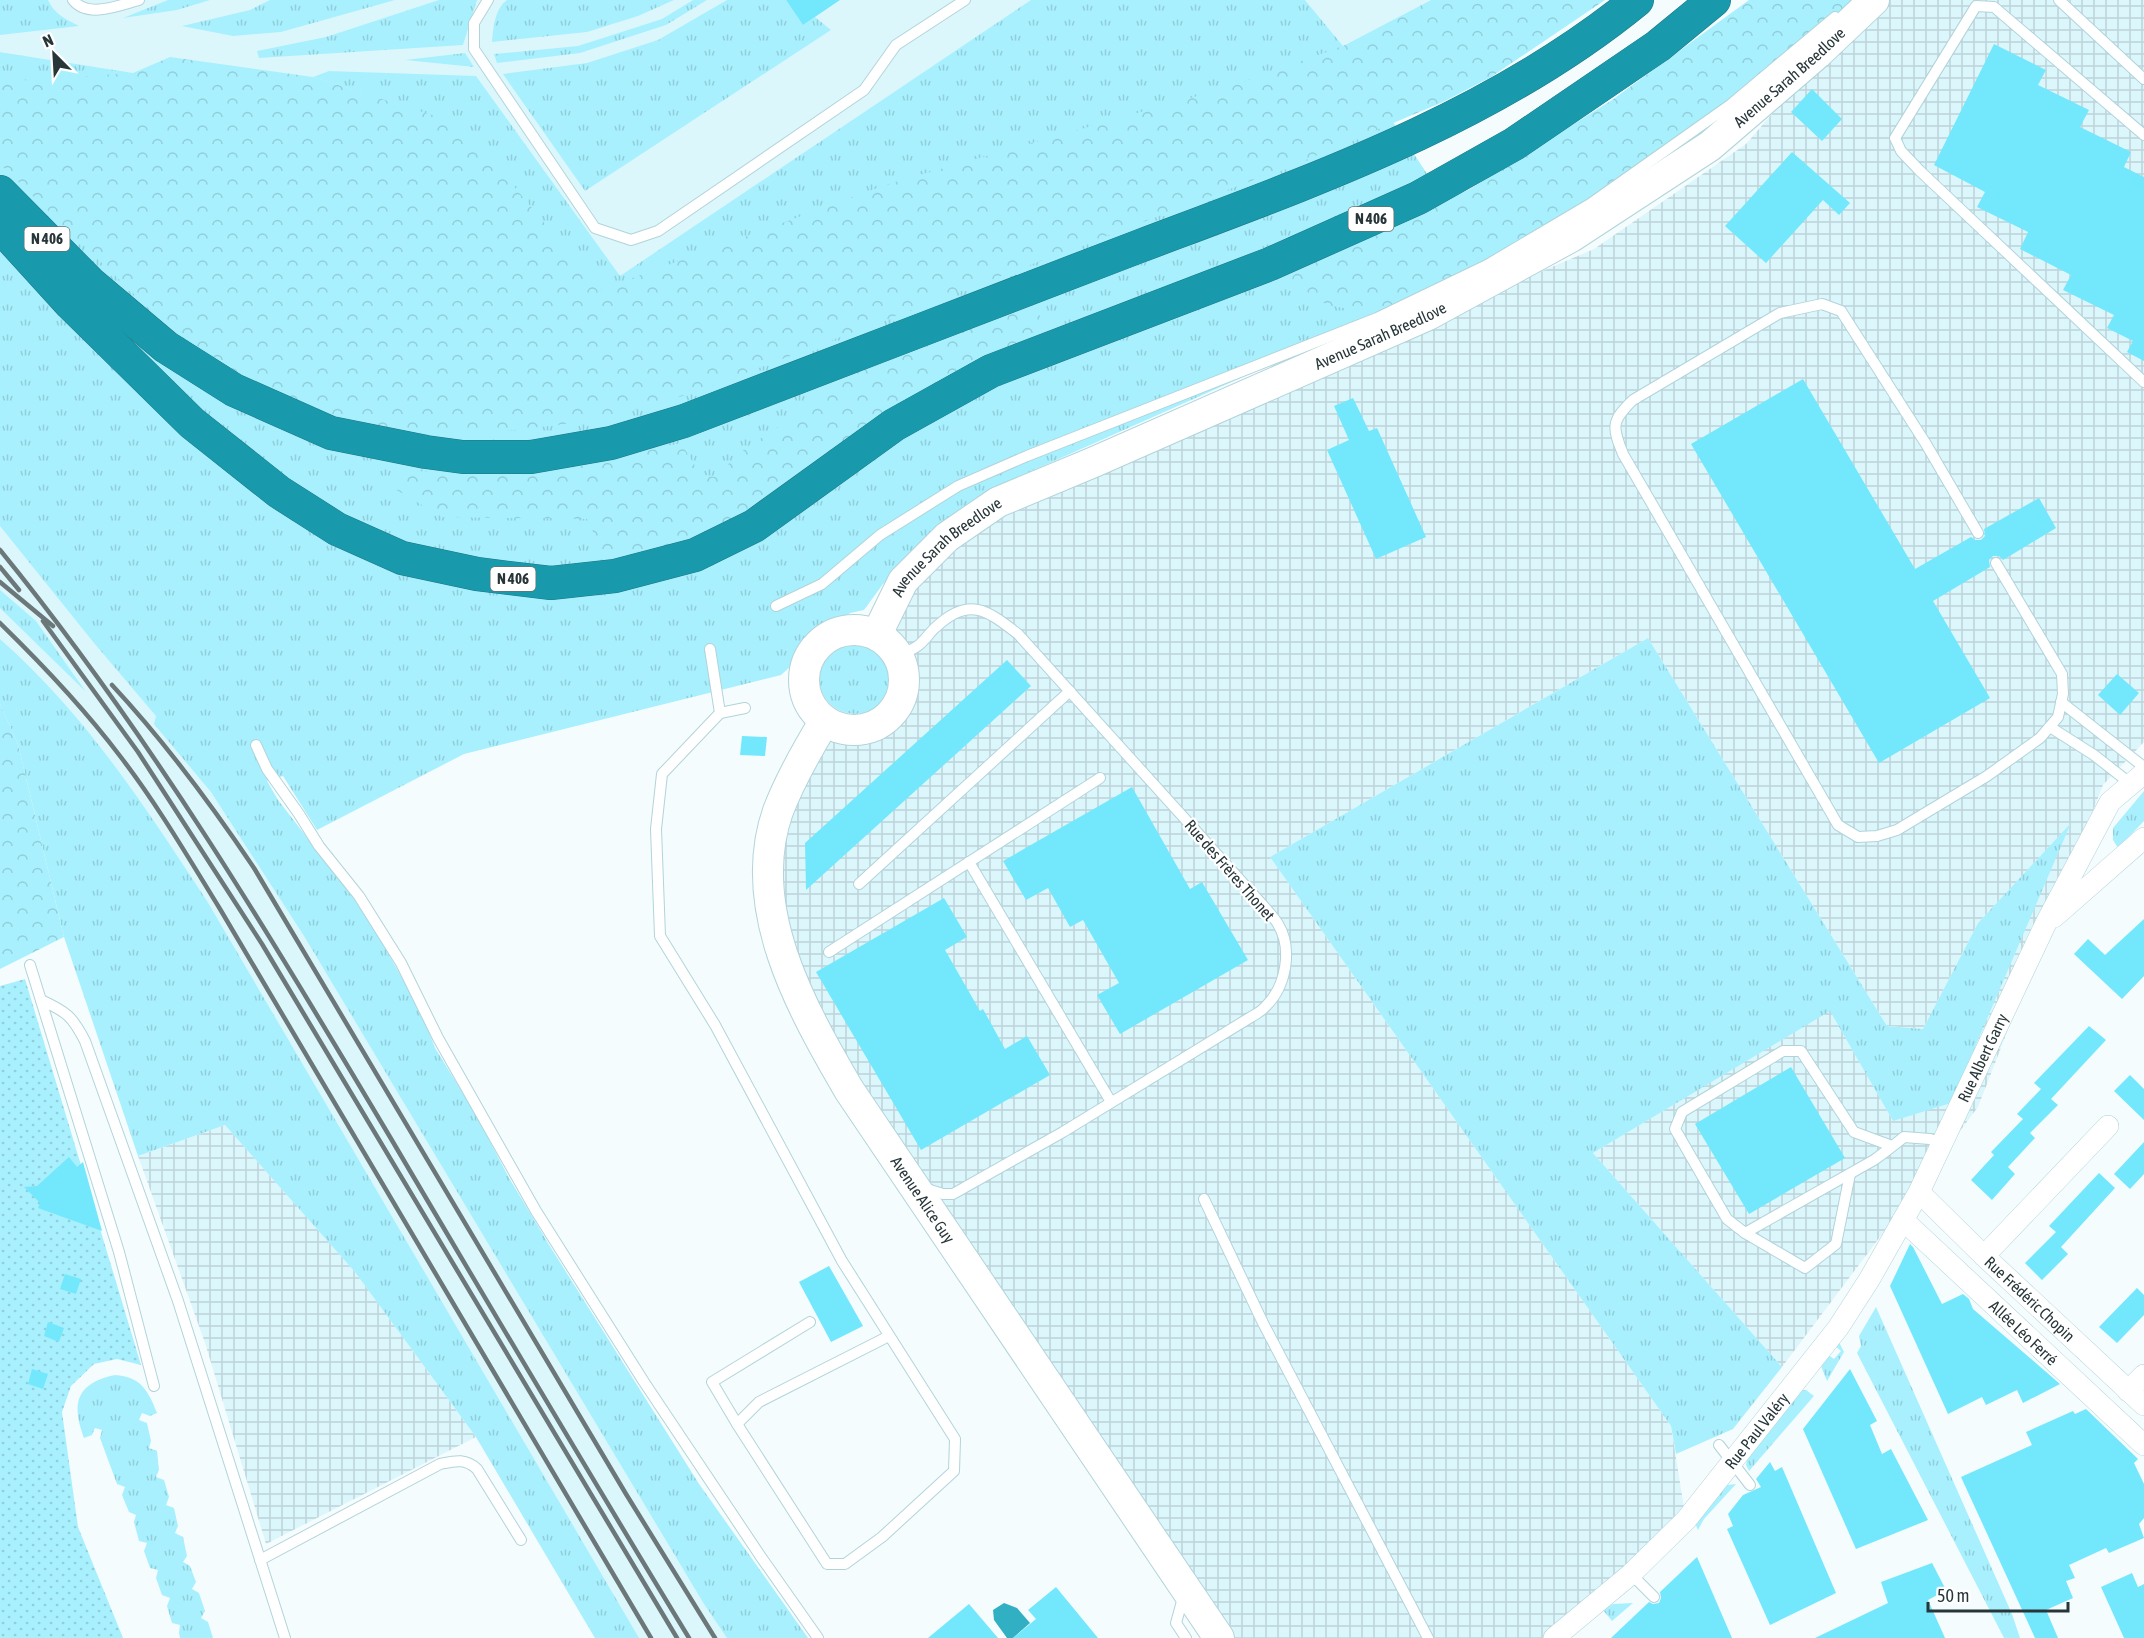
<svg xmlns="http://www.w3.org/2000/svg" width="2144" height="1638" font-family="'Asap Condensed',sans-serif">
<defs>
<pattern id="industrial-grid" width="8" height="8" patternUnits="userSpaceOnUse" patternTransform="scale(1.5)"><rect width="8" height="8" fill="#dcf7fc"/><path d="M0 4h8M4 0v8" fill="none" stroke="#bdd4d9"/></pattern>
<pattern id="grass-tufts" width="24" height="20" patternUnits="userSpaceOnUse" patternTransform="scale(1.5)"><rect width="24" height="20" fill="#a8f0fe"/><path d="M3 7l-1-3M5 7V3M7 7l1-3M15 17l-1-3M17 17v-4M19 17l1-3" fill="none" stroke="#91ceda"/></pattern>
<pattern id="forest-crowns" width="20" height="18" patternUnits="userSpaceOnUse" patternTransform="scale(1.5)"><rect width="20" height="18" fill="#a8f0fe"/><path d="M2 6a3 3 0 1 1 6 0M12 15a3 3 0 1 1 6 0" fill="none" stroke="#91ceda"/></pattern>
<pattern id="park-dots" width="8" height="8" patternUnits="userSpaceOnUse" patternTransform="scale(1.5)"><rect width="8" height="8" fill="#a8f0fe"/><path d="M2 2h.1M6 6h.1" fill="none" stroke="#91ceda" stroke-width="1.8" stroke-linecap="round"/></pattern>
</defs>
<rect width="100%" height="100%" fill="#f5fcfe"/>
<g fill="#dcf7fc">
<polygon points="0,0 1050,0 600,290 463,125 0,52"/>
<polygon points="1305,0 1431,0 1343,46"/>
<polygon points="0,451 267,781 278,800 307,837 386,948 421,1012 435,1048 475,1113 509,1178 551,1248 699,1484 808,1638 595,1638 476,1437 420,1358 225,1125 142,1152 18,744 0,704"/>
</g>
<g fill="url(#industrial-grid)">
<polygon points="1870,0 2144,0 2144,742 2103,785 1978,1107 1782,1367 1593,1153 1830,1010 1893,1121 2070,825 1978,923 1923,1029 1887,1026 1648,638 1270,857 1671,1426 1686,1520 1545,1638 1218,1638 785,966 778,812 816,736 892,715 905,676 877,634 947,537 1094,462 1594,249 1746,144"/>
<polygon points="225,1125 355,1272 476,1437 266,1544 205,1343 138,1156"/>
</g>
<g fill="url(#grass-tufts)">
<path d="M 0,0 L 48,0 C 54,14 66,19 79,26 L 0,35 Z"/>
<polygon points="168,0 210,0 177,10 123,18"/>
<polygon points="270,0 395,0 281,32 233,36 182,26 250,10"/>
<polygon points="439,0 477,0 463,45 259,58 257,51 326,37"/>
<path d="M 507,0 L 674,0 L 638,16 L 587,32 L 492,42 C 493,28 495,8 507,0 Z"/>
<polygon points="693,0 707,0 666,25 580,53 497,63 494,54 578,46 662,19"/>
<polygon points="727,0 786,0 803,25 815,17 831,30 585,191 503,74 587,63 658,40"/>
<polygon points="1031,0 1305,0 1343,46 1487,265 1382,315 989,490 883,584 864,610 850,613 781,675 464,754 317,830 283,776 267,781 278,800 367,916 421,1012 435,1048 475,1113 509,1178 551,1248 699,1484 808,1638 727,1638 704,1604 304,936 211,792 154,724 156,716 94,643 0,526 0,52 457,124 313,77 329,71 476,76 620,276"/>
<polygon points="465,53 474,67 405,60"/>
<polygon points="0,590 36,621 86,692 0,608"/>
<polygon points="1648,638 1887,1026 1923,1029 1978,923 2071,823 1951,1103 1893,1121 1830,1011 1593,1153 1782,1367 1733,1429 1676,1454 1671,1426 1270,857"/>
<path d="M 0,639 C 86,715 144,805 207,901 L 639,1638 L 595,1638 L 476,1437 L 355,1272 L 225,1125 L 138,1156 L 64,937 L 18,744 L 0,704 Z"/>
<circle cx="855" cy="678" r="36"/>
<polygon points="2144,791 2144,821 2118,848 2113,840 2113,828"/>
<polygon points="1876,1307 2012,1614 2020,1638 2004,1638 1857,1353 1861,1346 1859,1336"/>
<polygon points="1838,1340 1844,1352 1827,1381 1821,1366 1827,1354 1834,1359 1841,1351 1834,1345"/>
<path d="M 115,1375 C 141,1377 148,1390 157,1413 L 150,1416 L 142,1413 L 139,1420 L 147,1423 L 151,1441 L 149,1448 L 157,1451 L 159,1470 L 156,1477 L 164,1480 L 169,1497 L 166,1505 L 174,1508 L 178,1526 L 175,1533 L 183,1537 L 187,1556 L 183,1562 L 190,1566 L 196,1582 L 192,1589 L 199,1593 L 205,1611 L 201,1618 L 208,1622 L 213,1638 L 180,1638 L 179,1633 L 180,1625 L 172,1623 L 167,1606 L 170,1598 L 162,1595 L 156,1578 L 158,1570 L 150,1568 L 144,1551 L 147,1543 L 139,1541 L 134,1522 L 136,1515 L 129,1512 L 122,1495 L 125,1487 L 117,1484 L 100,1438 L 102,1430 L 95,1428 L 92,1435 L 84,1438 C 71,1404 76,1383 115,1375 Z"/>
<polygon points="1801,1390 1806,1390 1814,1396 1749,1471 1746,1465 1747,1459"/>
<polygon points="1736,1484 1704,1519 1698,1530 1694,1521 1727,1485"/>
<polygon points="1633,1603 1612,1621 1603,1610 1613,1604"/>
</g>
<g fill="url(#forest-crowns)">
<polygon points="1431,0 1605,0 1491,77 1443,102 1301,162 693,393 599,420 498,432 409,436 344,421 265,390 170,329 0,164 0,82 133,73 170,57 313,77 463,125 600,290 891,183 1229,87 1343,46"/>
<polygon points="1749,0 1855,0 1730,105 1590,204 1382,315 1327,305 1282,276 1470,189 1612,100"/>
<polygon points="1035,302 1047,336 752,510 671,546 621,558 603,553 587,519 442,517 390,486 393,470 462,473 555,472 681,443 700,474 714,477 745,449 871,363"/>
<polygon points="0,704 18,744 64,937 0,969"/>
</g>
<polygon fill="url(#park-dots)" points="25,979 141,1365 117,1359 94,1364 71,1386 62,1412 78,1527 123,1638 0,1638 0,986"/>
<polygon fill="#31afc3" points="1004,1603 1017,1608 1030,1623 1013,1638 1007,1638 994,1620 993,1610"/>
<g fill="#73e7fc">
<polygon points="786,0 840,0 803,25"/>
<polygon points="1994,44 2046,70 2038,85 2089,110 2080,127 2131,152 2124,167 2144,177 2144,361 2127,352 2133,341 2107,328 2114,315 2063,290 2071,275 2020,249 2028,232 1977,207 1985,192 1934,165"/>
<polygon points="1812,89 1842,119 1822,141 1791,112"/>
<polygon points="1792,152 1850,203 1839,215 1823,200 1766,263 1725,226"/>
<polygon points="1803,379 1915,569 1971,537 1975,540 1981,540 1985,536 1984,529 2039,498 2056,528 2003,560 1999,556 1993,556 1989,560 1990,567 1933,601 1990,698 1879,763 1691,444"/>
<polygon points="1353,398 1369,431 1377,428 1426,537 1376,559 1327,450 1349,440 1334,406"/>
<polygon points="1007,660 1031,686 806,890 805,843"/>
<polygon points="2117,674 2139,693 2120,715 2098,695"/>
<polygon points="742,736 767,737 765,756 740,755"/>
<polygon points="1132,787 1190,889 1202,882 1248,960 1120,1034 1097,995 1119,983 1083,920 1070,927 1048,888 1026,900 1003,861"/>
<polygon points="944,898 967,937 945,950 980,1011 983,1009 1005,1049 1027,1036 1050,1075 921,1150 816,972"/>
<polygon points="2144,919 2144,976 2122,999 2074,954 2088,939 2105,955"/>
<polygon points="2089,1026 2106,1040 2051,1099 2058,1105 2030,1133 2035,1138 2008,1167 2015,1174 1992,1200 1971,1180 1994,1155 1991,1152 2023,1119 2017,1114 2041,1089 2034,1083"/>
<polygon points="1791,1067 1845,1158 1749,1214 1695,1124"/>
<polygon points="2130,1075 2144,1089 2144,1120 2114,1091"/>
<polygon points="2144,1142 2144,1174 2130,1189 2114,1174"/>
<polygon points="69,1157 77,1167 83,1162 102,1231 38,1208 40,1203 24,1187 37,1186"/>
<polygon points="2099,1173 2115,1188 2061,1247 2068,1254 2042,1280 2025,1263 2056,1232 2049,1226"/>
<polygon points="1910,1244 1913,1247 1942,1304 1963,1294 1969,1299 1973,1309 2060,1384 2023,1403 2017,1390 1986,1405 1982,1397 1948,1414 1890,1286"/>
<polygon points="829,1266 863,1326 831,1342 799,1282"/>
<polygon points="65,1274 81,1279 76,1294 60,1289"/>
<polygon points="2137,1288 2144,1295 2144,1315 2117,1343 2099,1327"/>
<polygon points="48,1322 64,1328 59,1342 44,1336"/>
<polygon points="32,1369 48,1374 43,1389 28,1384"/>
<polygon points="1850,1369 1877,1421 1870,1425 1882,1454 1891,1449 1928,1520 1856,1549 1803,1429"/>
<polygon points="2086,1409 2138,1459 2134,1463 2144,1484 2144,1518 2139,1524 2144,1538 2109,1553 2106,1548 2069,1565 2075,1578 2066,1581 2073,1598 2046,1610 2058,1638 2035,1638 1961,1477 2032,1445 2026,1432 2073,1411 2075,1414"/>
<polygon points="1770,1462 1775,1471 1782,1467 1836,1593 1770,1625 1727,1529 1733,1526 1728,1514 1743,1495 1761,1487 1756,1479"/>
<polygon points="1697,1557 1732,1638 1611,1638 1649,1602 1653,1604 1659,1603 1661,1598 1660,1592"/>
<polygon points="1932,1563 1946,1590 1928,1600 1945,1638 1815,1638 1888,1603 1881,1582"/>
<polygon points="2132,1573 2138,1587 2144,1584 2144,1638 2124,1638 2101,1587"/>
<polygon points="1056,1587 1098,1638 1013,1638 1036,1619 1028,1610"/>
<polygon points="969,1604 998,1638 928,1638"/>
</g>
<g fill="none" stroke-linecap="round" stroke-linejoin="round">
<g stroke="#b1d4da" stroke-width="12">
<g id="lane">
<path d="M 73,0 C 88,19 120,5 139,0"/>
<polyline points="488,0 474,23 474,49 595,228 631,240 658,231 864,90 896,45 965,0"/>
<polyline points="2059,0 2144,79"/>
<polyline points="2144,135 1994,7 1976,6 1895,138 1901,151 1920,171 2144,382"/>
<path d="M 1978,533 L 1926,444 L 1841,311 L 1822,304 L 1780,313 L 1633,400 C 1611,421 1612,427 1623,454 L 1838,825 L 1858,837 L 1877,836 L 1897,830 L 1987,776 L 2040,738 L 2058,717 L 2063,694 L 2062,674 L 1996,563"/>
<polyline points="776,606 822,584 880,535 958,486 1027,456 1377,318 1487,265 1590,204 1730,105 1835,17"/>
<polyline points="710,649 720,713 662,774 656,829 660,936 715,1025 842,1261 955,1439 954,1471 882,1537 845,1564 827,1564 737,1424 712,1382 810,1322"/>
<path d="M 899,655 C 906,652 915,649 920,644 C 926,639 930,632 936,627 C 969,596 987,610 1018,634 L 1260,902 C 1266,909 1273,916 1278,924 C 1293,949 1286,986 1266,1006 C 1262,1011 1256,1014 1251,1017 L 1063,1132 L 953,1194 L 943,1194 L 924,1188"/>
<polyline points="2061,702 2144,767"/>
<polyline points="720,713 745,708"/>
<polyline points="2050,727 2094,755 2131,784"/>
<polyline points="256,745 267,769 299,814 319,846 359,896 401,963 438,1038 536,1211 644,1382 761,1557 818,1638"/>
<polyline points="969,862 1111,1102"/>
<polyline points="859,884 1070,691"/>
<polyline points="829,952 1100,778"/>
<polyline points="30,965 119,1252 154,1386"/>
<path d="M 41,1000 C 67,1012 72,1016 85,1041 L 178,1301 L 285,1638"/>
<path d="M 1892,1146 L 1854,1132 L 1801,1051 L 1783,1051 L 1682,1112 L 1675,1129 L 1727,1219 L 1745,1233 L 1874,1160 C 1884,1153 1894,1145 1904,1137 L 1930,1139 L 1943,1144"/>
<polyline points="1204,1199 1263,1323 1428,1638"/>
<polyline points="1745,1233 1805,1268 1836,1244 1850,1174"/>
<polyline points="737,1424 759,1402 889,1336"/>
<polyline points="1719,1445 1750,1485"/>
<path d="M 260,1560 L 440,1464 C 455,1461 465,1458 477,1469 L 521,1540"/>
<polyline points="1631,1574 1654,1597"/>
<polyline points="1184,1594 1176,1623 1186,1638"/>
</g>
</g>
<g stroke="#b1d4da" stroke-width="22">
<g id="street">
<polyline points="2054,917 2144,838"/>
<path id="s1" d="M 1919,1192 L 1984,1256 L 2144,1405"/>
<path id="s2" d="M 1903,1220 L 2144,1445"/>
<polyline points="1984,1256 2108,1126"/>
<polyline points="2128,1391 2144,1375"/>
<path id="s3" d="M 1554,1638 L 1631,1574 L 1686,1520 L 1838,1328 L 1869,1280 L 1919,1192 L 2046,923 L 2110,802 L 2144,773"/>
</g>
</g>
<g stroke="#b1d4da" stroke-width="32">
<g id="secondary">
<circle cx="854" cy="680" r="50"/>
<path id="s4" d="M 877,634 L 903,581 L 947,537 L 998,502 L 1094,462 L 1428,315 L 1571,237 L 1710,146 L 1817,54 L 1874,0"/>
<path id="s5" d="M 824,722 C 807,750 790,780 778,811 C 744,908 802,1009 849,1090 L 1219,1638"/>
</g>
</g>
<g stroke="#1e7784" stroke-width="34">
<g id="highway">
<path d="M 0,192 L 90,283 L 166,347 L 234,390 L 331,433 L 426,452 L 463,457 L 531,457 L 611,443 L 684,421 C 836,363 988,304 1140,246 C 1312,181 1493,118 1637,0"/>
<polyline points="0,226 71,304 192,423 279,492 337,529 402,558 477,574 551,583 615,576 695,555 754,526 894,425 991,371 1270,264 1418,198 1514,144 1658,46 1714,0"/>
</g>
</g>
<use href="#lane" stroke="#fff" stroke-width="10"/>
<use href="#street" stroke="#fff" stroke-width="21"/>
<use href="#secondary" stroke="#fff" stroke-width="30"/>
<use href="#highway" stroke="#189aac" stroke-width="33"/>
<g stroke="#6b7779" stroke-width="4.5">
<path d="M 0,550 C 149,733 270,935 390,1137 C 489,1305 588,1472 689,1638"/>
<polyline points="0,567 19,590"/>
<polyline points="0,582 53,626"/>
<polyline points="43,621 138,752 262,944 677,1638"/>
<path d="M 0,623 C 43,665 84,708 120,756 C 157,804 188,857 220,909 L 651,1638"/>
<path d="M 112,685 C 165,742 211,804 254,868 L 626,1494 L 715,1638"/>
</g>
</g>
<g text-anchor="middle" stroke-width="4.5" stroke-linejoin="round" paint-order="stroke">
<g fill="#fff" stroke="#687274" stroke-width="1.5">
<rect x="1348.5" y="207" width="45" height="24" rx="4.5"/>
<rect x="24.5" y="227" width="45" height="24" rx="4.5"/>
<rect x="490.5" y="567" width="45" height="24" rx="4.5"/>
</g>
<g font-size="15" font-weight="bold" fill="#283639">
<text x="1371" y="224">N 406</text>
<text x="47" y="244">N 406</text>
<text x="513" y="584">N 406</text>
</g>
<g font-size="16" fill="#283639" stroke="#fff">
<text dy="6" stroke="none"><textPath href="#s4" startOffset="1086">Avenue Sarah Breedlove</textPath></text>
<text dy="6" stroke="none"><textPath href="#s4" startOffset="600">Avenue Sarah Breedlove</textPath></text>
<text dy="6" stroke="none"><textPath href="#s4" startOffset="114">Avenue Sarah Breedlove</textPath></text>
<text transform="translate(1230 870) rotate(49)" y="6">Rue des Frères Thonet</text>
<text dy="6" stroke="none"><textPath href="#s3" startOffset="729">Rue Albert Garry</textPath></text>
<text dy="6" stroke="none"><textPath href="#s5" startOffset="530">Avenue Alice Guy</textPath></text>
<text dy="6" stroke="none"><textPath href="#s1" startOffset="154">Rue Frédéric Chopin</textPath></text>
<text dy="6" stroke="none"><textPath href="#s2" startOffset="165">Allée Léo Ferré</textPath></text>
<text dy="6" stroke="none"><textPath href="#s3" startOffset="291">Rue Paul Valéry</textPath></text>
</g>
</g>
<g transform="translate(54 54) rotate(336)" stroke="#ffffff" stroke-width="4.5" paint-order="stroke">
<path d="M0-4.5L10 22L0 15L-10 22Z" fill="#283639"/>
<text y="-9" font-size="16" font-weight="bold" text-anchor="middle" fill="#283639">N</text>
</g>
<path d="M1928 1602v9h140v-9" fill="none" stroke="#283639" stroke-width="3"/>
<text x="1937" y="1602" font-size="18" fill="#283639" stroke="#ffffff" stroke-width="4.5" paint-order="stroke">50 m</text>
</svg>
